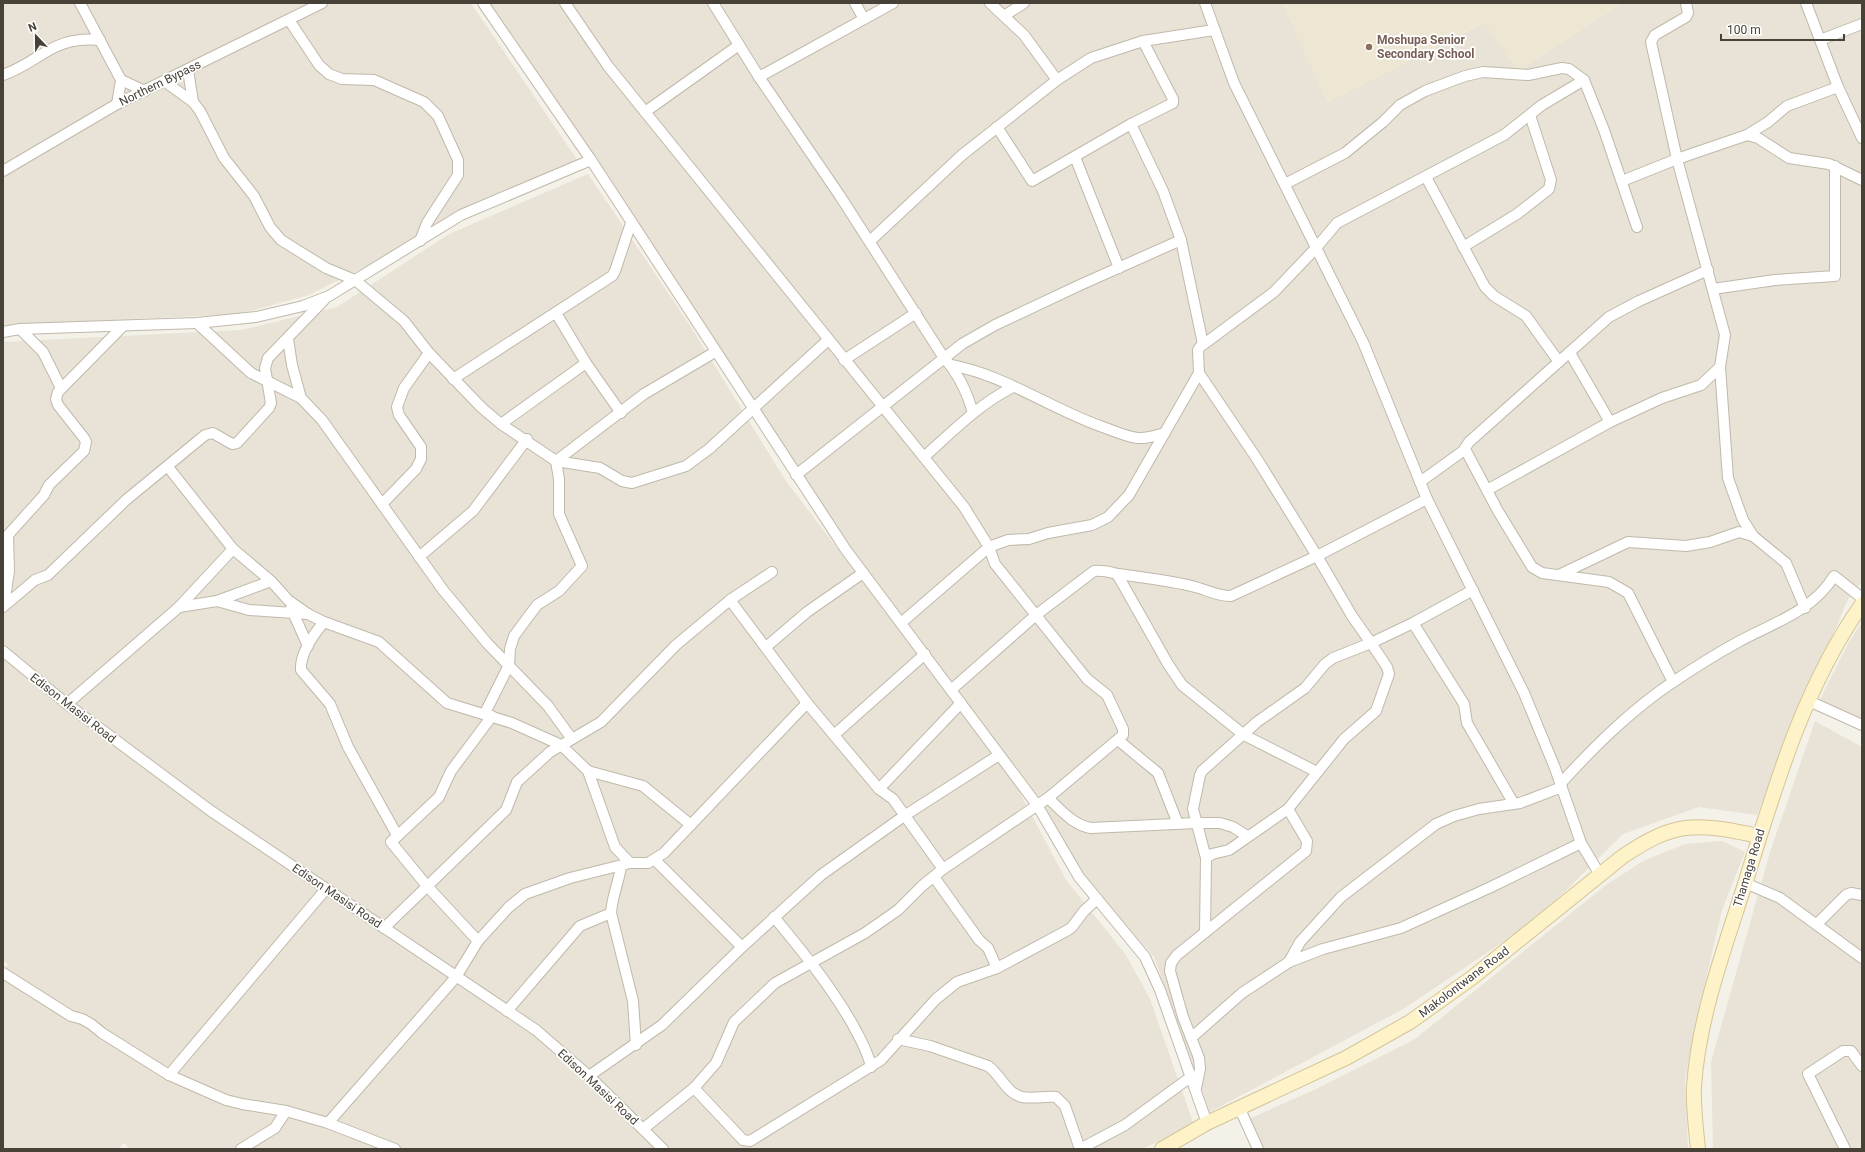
<svg xmlns="http://www.w3.org/2000/svg" width="1865" height="1152" font-family="Roboto,sans-serif">
<rect width="100%" height="100%" fill="#f4f1e8"/>
<g fill="#e8e3d6">
<polygon points="3,3 471,3 578,161 465,208 375,262 309,295 239,314 29,324 3,330"/>
<polygon points="484,3 1282,3 1328,102 1485,22 1518,71 1622,3 1862,3 1862,582 1848,599 1757,815 1699,807 1623,834 1537,919 1405,1008 1210,1112 1154,957 1069,861 1003,751 862,571"/>
<polygon points="588,174 689,324 786,481 1012,778 1066,880 1126,955 1150,999 1194,1125 1142,1149 129,1149 124,1143 118,1149 3,1149 3,970 8,964 3,961 3,342 241,330 337,307 449,234"/>
<polygon points="1862,622 1862,722 1819,701 1849,642"/>
<polygon points="1815,721 1862,747 1862,1149 1713,1149 1711,1062 1770,852"/>
<polygon points="1722,841 1745,852 1722,910 1698,1013 1685,1079 1688,1149 1263,1149 1249,1119 1316,1089 1415,1039 1606,885 1643,861 1685,844"/>
</g>
<polygon fill="#ede6d2" points="1282,3 1622,3 1518,71 1484,22 1328,102"/>
<g fill="none" stroke-linecap="round" stroke-linejoin="round">
<g stroke="#c0b9ab" stroke-width="12">
<g id="street">
<polyline points="80,3 121,80 117,104"/>
<polyline points="483,3 591,160 846,550 1037,805 1079,877 1145,957 1160,990 1207,1123"/>
<polyline points="565,3 608,66 964,507 989,547 901,623"/>
<polyline points="713,3 759,77"/>
<polyline points="855,3 864,19"/>
<path d="M 893,3 L 759,77 L 840,196 L 944,358 C 959,374 967,392 973,413"/>
<polyline points="990,3 1024,35 1057,80 1091,58 1143,41"/>
<polyline points="1205,3 1234,83 1363,342 1427,499 1524,693 1555,768 1581,843 1600,875"/>
<polyline points="1686,3 1688,13 1686,17 1655,35 1651,42 1677,159 1725,335 1720,367 1728,478 1743,520 1753,536 1786,563 1805,608"/>
<polyline points="1806,3 1838,87 1862,138"/>
<polyline points="1004,16 1024,3"/>
<polyline points="289,20 319,65 329,74 342,79 374,80 424,102 438,116 458,160 458,175 427,223 420,241"/>
<polyline points="1820,40 1862,24"/>
<polyline points="188,70 193,102"/>
<path d="M 3,75 C 42,61 51,36 100,40"/>
<polyline points="121,80 145,91"/>
<polyline points="164,81 193,102 200,111 224,158 254,196 270,227 281,240 326,268 355,280 404,321 429,353 482,408 501,424 556,461 600,468 622,481 632,483 686,466 709,449 828,340"/>
<polyline points="645,112 739,45"/>
<polyline points="997,127 1032,181 1131,124"/>
<polyline points="1747,135 1758,138 1789,158 1829,164 1862,180"/>
<polyline points="1075,157 1119,268"/>
<polyline points="3,171 117,104 322,3"/>
<polyline points="1426,177 1485,287 1494,296 1526,316 1559,362"/>
<polyline points="1622,181 1677,159 1747,135 1768,122 1787,106 1838,87"/>
<polyline points="1285,184 1345,153 1383,122 1400,105 1425,91 1465,76 1483,72 1528,75 1562,68 1569,69 1584,80 1604,130 1637,227"/>
<polyline points="1181,240 1203,344"/>
<polyline points="870,241 962,155 1057,80"/>
<polyline points="1463,247 1517,214 1549,189 1551,180 1530,115"/>
<polyline points="1713,289 1775,280 1835,276 1835,166"/>
<polyline points="556,313 586,363 621,413"/>
<polyline points="197,323 251,373 301,398 322,420 443,590 487,643 548,706 572,739"/>
<polyline points="20,329 43,352 61,388"/>
<polyline points="3,332 20,329 197,323 256,317 303,306 329,296 461,215 591,160"/>
<polyline points="288,339 292,365 301,398"/>
<polyline points="1570,353 1610,422"/>
<polyline points="844,360 916,313"/>
<path d="M 951,365 C 1004,375 1050,408 1100,426 C 1112,430 1126,437 1138,438 C 1147,439 1157,435 1165,433"/>
<polyline points="453,379 612,276 615,271 631,223"/>
<polyline points="501,424 586,363"/>
<polyline points="1465,449 1498,511 1532,567 1542,573 1609,582 1628,593 1673,682"/>
<path d="M 924,457 C 952,432 979,404 1013,387"/>
<polyline points="168,467 233,549 271,581 288,600 308,614 324,622 379,642 447,703 512,723 561,745 588,771 615,847 630,863"/>
<polyline points="796,475 962,344 995,325 1080,285 1181,240 1163,191 1131,124 1173,103 1173,99 1143,41 1214,30"/>
<polyline points="1420,482 1463,451 1469,442 1609,317 1639,301 1708,270"/>
<polyline points="1487,490 1610,422 1662,398 1701,385 1720,367"/>
<polyline points="1427,499 1317,556 1257,459 1199,373 1198,350 1200,347 1274,292 1316,248 1337,223 1504,135 1542,105 1584,80"/>
<polyline points="382,504 416,469 421,459 421,447 399,415 397,407 404,388 429,353"/>
<polyline points="419,557 473,511 527,439"/>
<polyline points="1117,574 1168,664 1182,685 1244,735 1317,772"/>
<polyline points="1559,575 1628,542 1686,546 1710,542 1739,532 1753,536"/>
<polyline points="730,600 807,703 879,789 893,799 943,869"/>
<polyline points="217,601 249,610 308,614"/>
<polyline points="4,605 9,571 8,535 44,495 49,485 84,451 86,442 84,438 58,405 56,399 58,392 123,326"/>
<polyline points="3,607 35,580 48,575 126,500 205,435 213,433 232,444 237,443 269,408 271,403 265,368 268,358 324,300"/>
<polyline points="179,607 217,601 271,581"/>
<polyline points="291,608 308,646"/>
<path d="M 324,622 C 313,635 300,653 301,670 L 330,704 L 348,747 L 397,835"/>
<polyline points="1413,623 1464,704 1467,723 1514,804"/>
<polyline points="766,647 807,612 863,573"/>
<polyline points="3,651 67,704 211,811 536,1030 589,1076 663,1149"/>
<path d="M 951,690 L 1036,615 L 1094,571 C 1103,570 1109,572 1118,574 C 1144,578 1169,580 1195,587 C 1207,590 1217,596 1231,596 L 1317,556 L 1352,616 L 1371,643 L 1333,658 L 1325,664 L 1305,688 L 1257,722 L 1202,771 L 1200,775 L 1193,809 L 1206,858"/>
<polyline points="1809,701 1862,725"/>
<polyline points="67,704 179,607 233,549"/>
<polyline points="485,713 509,665 510,649 514,636 537,605 559,591 582,566 559,514 559,479 556,461 644,394 715,352"/>
<polyline points="834,735 925,654"/>
<polyline points="1118,740 1158,773 1178,824"/>
<polyline points="588,771 643,786 691,825"/>
<path d="M 1561,783 C 1595,746 1631,710 1673,682 C 1694,668 1716,654 1738,642 C 1773,623 1813,611 1834,576 L 1862,598"/>
<polyline points="879,789 961,703"/>
<path d="M 1048,798 C 1061,810 1073,825 1091,828 L 1196,823 L 1220,823 L 1233,827 L 1247,836"/>
<polyline points="655,860 742,947"/>
<path d="M 621,866 C 619,882 612,896 611,913 L 633,1001 L 636,1045"/>
<polyline points="934,877 979,940 988,948 997,968"/>
<polyline points="1745,883 1780,898 1862,958"/>
<path d="M 774,917 C 803,952 830,985 853,1025 C 860,1039 868,1051 871,1067"/>
<polyline points="1817,924 1846,895 1851,893 1862,895"/>
<polyline points="384,928 506,810 517,782 550,752 601,722 676,645 730,600 772,572"/>
<polyline points="1205,932 1206,858 1212,854 1229,850 1288,809 1344,739 1376,711 1389,674 1387,667 1371,643 1413,623 1473,590"/>
<polyline points="478,941 427,886 391,842 439,797 451,771 492,716"/>
<polyline points="1289,962 1300,942 1341,897 1436,824 1454,816 1479,809 1520,803 1562,787"/>
<polyline points="3,973 71,1016 82,1019 91,1024 102,1033 169,1075 226,1100 242,1104 286,1111"/>
<polyline points="507,1011 580,926 611,913"/>
<polyline points="1191,1038 1242,993 1289,962 1323,949 1401,928 1491,887 1581,843"/>
<path d="M 898,1039 L 930,1046 L 988,1066 C 1000,1074 1007,1094 1022,1097 C 1032,1099 1045,1096 1056,1097 L 1065,1106 L 1080,1149"/>
<polyline points="169,1075 326,889"/>
<polyline points="589,1076 662,1025 742,947 821,875 904,816 999,755"/>
<polyline points="694,1088 743,1140 750,1141 881,1060 936,999 957,982 997,968 1068,930 1072,927 1084,911 1097,899"/>
<polyline points="1196,1088 1200,1069 1199,1058 1183,1017 1170,971 1171,963 1177,955 1306,851 1307,841 1288,809"/>
<polyline points="1239,1107 1258,1149"/>
<polyline points="328,1123 456,977 478,941 509,907 525,894 570,878 630,863 648,863 664,853 807,703"/>
<polyline points="643,1129 694,1088 716,1063 734,1022 775,983 865,933 898,910 922,886 943,869 1048,798 1123,735 1123,729 1107,695 1087,679 995,564 989,547 1008,540 1029,539 1048,533 1092,525 1108,517 1129,495 1199,373"/>
<polyline points="241,1149 275,1128 286,1111 328,1123 395,1149"/>
<polyline points="1080,1149 1125,1125 1192,1076"/>
<polyline points="1845,1149 1808,1074 1843,1051 1851,1051 1862,1066"/>
</g>
</g>
<g stroke="#d4c599" stroke-width="16">
<g id="secondary">
<path d="M 1162,1149 L 1207,1123 L 1346,1058 L 1410,1022 L 1473,977 L 1622,857 C 1676,820 1697,823 1759,836"/>
<path d="M 1698,1149 C 1696,1128 1693,1107 1694,1086 C 1699,1016 1724,950 1745,884 C 1775,787 1803,688 1862,604"/>
</g>
</g>
<use href="#street" stroke="#fff" stroke-width="10"/>
<use href="#secondary" stroke="#fef2c8" stroke-width="14"/>
</g>
<circle fill="#8d6e63" stroke="#fff" stroke-width="1.5" cx="1369" cy="47" r="4"/>
<g text-anchor="middle" stroke-width="3.5" stroke-linejoin="round" paint-order="stroke">
<g font-size="12" font-weight="bold" fill="#785e54" stroke="#fff" text-anchor="start">
<text x="1377" y="44">Moshupa Senior<tspan x="1377" dy="14">Secondary School</tspan></text>
</g>
<g font-size="12" fill="#474137" stroke="#fff">
<text transform="translate(160 83) rotate(-26)" y="4">Northern Bypass</text>
<text transform="translate(73 708) rotate(38)" y="4">Edison Masisi Road</text>
<text transform="translate(1749 868) rotate(-73)" y="4">Thamaga Road</text>
<text transform="translate(337 896) rotate(34)" y="4">Edison Masisi Road</text>
<text transform="translate(1464 982) rotate(-37)" y="4">Makolontwane Road</text>
<text transform="translate(598 1087) rotate(43)" y="4">Edison Masisi Road</text>
</g>
</g>
<rect width="1865" height="1152" fill="none" stroke="#474137" stroke-width="8"/>
<g transform="translate(36 36) rotate(338)" stroke="#ffffff" stroke-width="3" paint-order="stroke">
<path d="M0-3L7 15L0 10L-7 15Z" fill="#474137"/>
<text y="-6" font-size="11" font-weight="bold" text-anchor="middle" fill="#474137">N</text>
</g>
<path d="M1721 34v6h123v-6" fill="none" stroke="#474137" stroke-width="2"/>
<text x="1727" y="34" font-size="12" fill="#474137" stroke="#ffffff" stroke-width="3" paint-order="stroke">100 m</text>
</svg>
